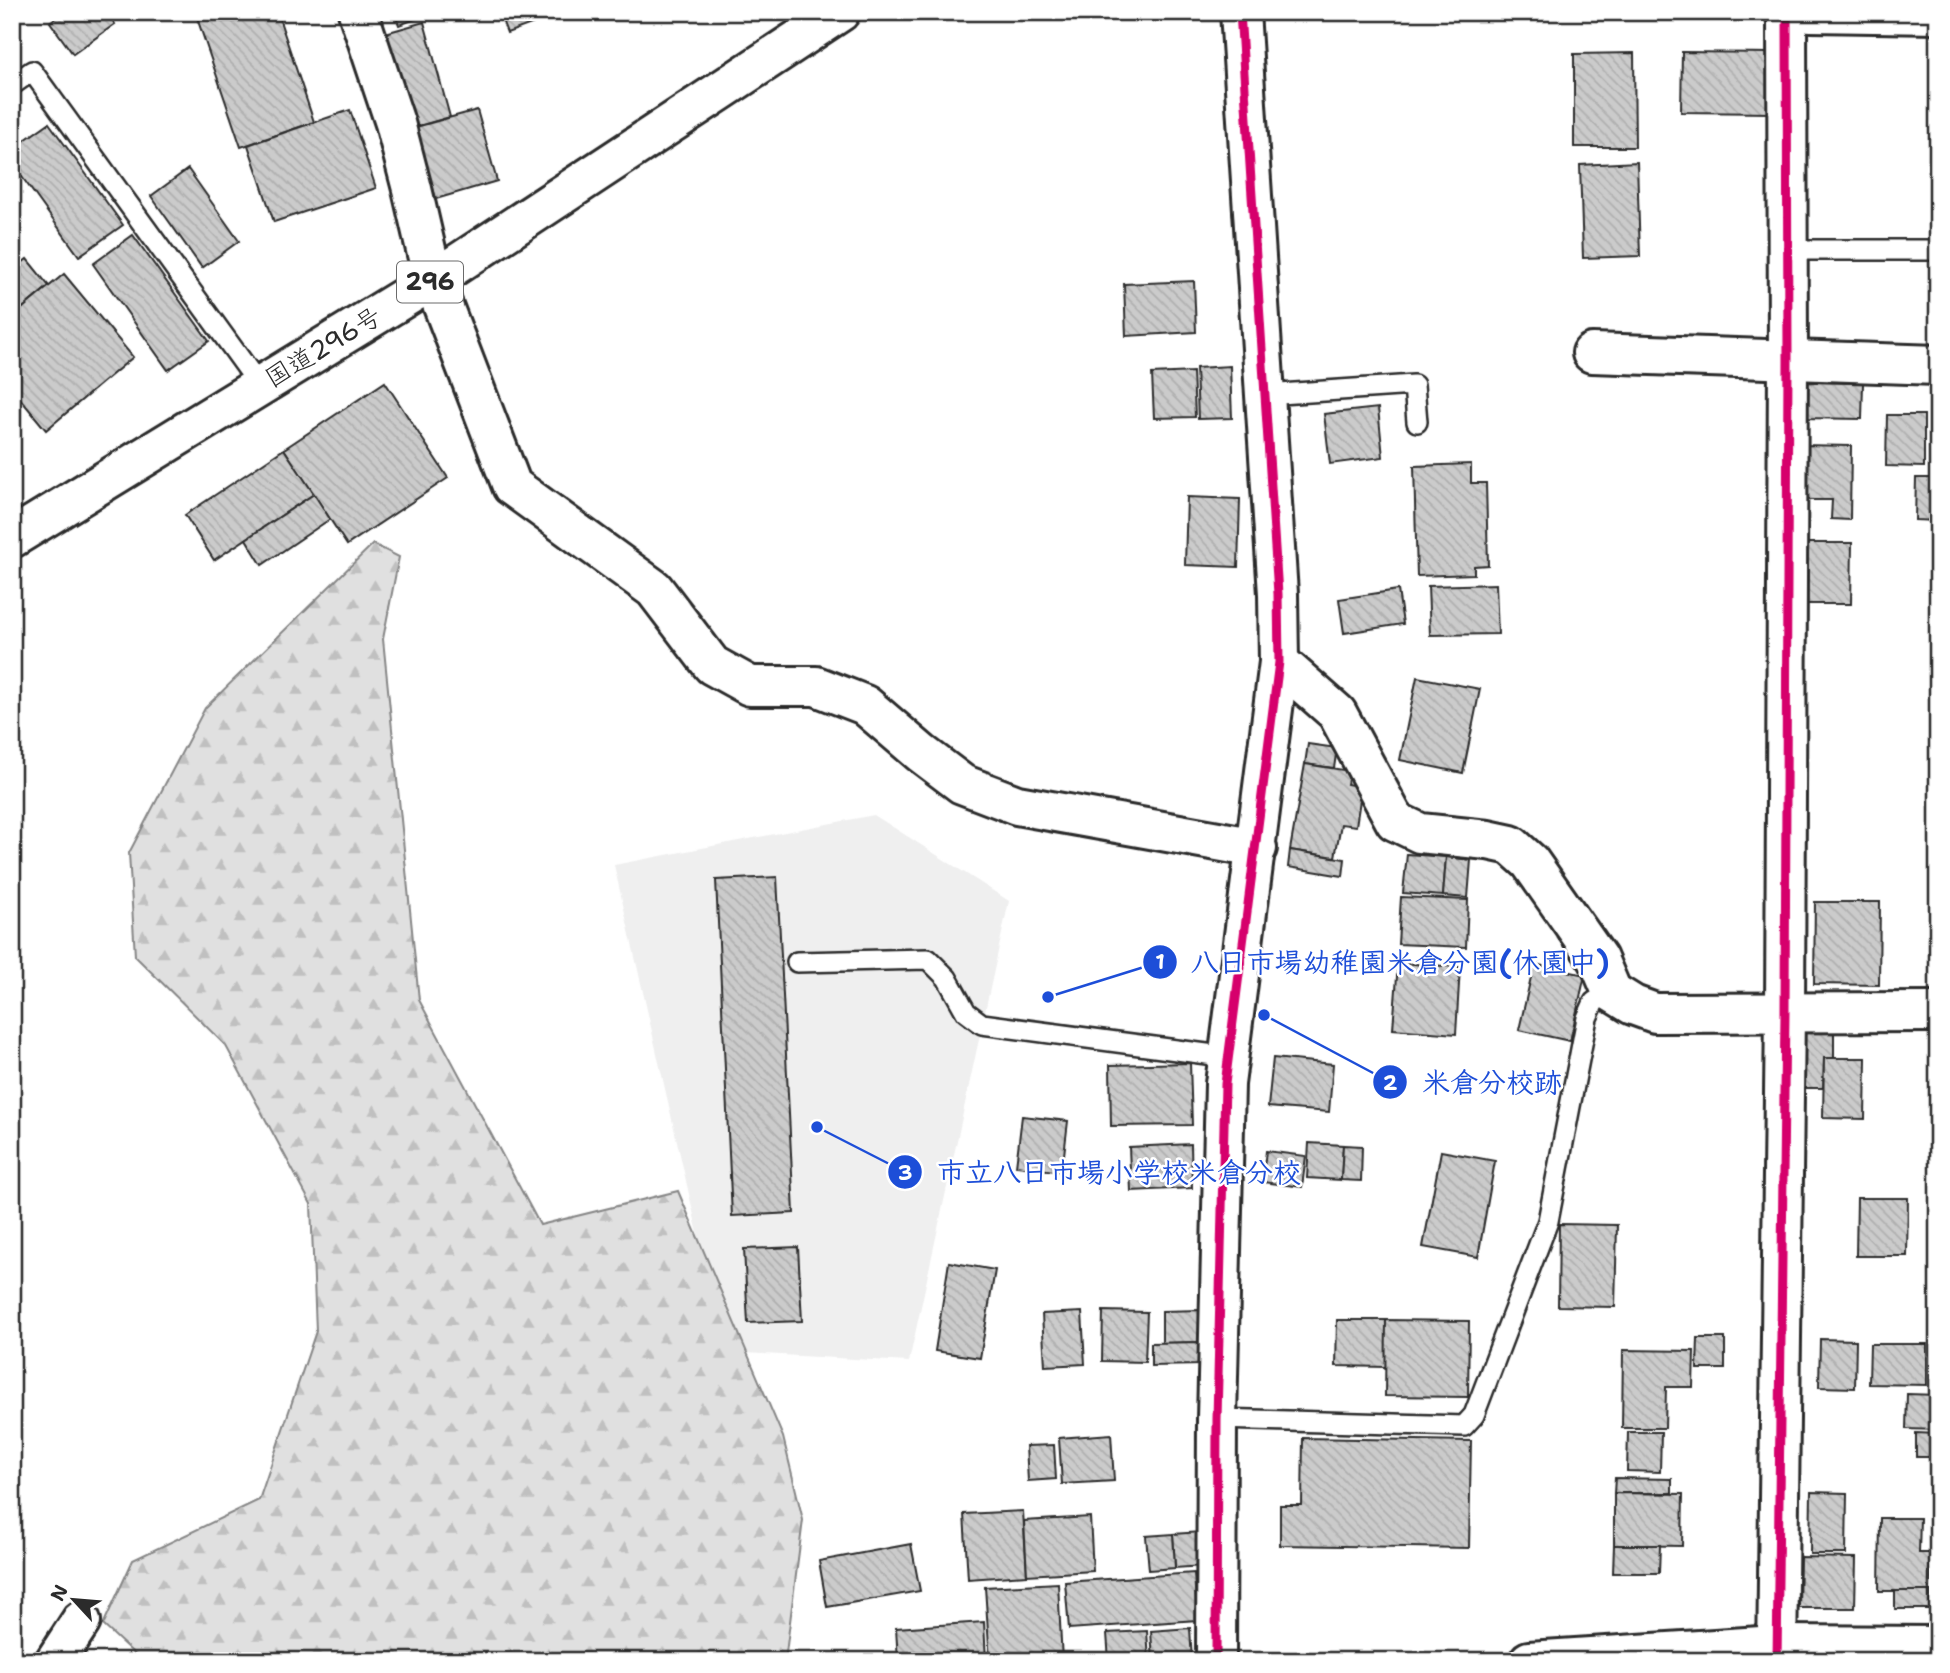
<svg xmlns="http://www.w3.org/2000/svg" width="1950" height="1673" font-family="'Shantell Sans','Klee One',sans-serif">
<defs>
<pattern id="forest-firs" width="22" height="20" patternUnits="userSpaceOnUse" patternTransform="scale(1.75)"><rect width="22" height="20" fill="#e0e0e0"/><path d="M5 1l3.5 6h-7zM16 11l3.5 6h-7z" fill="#c0c0c0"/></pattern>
<pattern id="building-back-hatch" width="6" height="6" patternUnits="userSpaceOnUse" patternTransform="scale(1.75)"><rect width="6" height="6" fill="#cbcbcb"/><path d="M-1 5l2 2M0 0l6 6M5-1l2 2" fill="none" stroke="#aeaeae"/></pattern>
</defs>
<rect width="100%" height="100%" fill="#fff"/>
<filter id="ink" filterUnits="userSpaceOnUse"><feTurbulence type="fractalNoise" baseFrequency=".0143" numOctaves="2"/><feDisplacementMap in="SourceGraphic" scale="14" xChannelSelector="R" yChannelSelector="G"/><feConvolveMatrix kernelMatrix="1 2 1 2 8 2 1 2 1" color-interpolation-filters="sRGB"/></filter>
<g filter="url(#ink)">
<polygon fill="#efefef" points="874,815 1009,901 909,1362 725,1352 614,865"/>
<polygon fill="url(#forest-firs)" stroke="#868686" stroke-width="2" points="373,544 399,557 383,639 419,1000 540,1225 678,1191 783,1437 803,1520 785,1661 142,1661 103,1625 133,1560 259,1500 316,1331 311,1204 226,1046 135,956 129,853 205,708"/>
<g fill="url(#building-back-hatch)" stroke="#2b2b2b" stroke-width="2">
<polygon points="63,12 116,12 110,17 115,24 73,54 50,22"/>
<polygon points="195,12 277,12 314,122 241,147"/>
<polygon points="394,12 435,12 399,25"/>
<polygon points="499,12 542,12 545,19 507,33"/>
<polygon points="424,22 450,117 408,129 382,34"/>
<polygon points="1682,52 1773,53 1772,113 1681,112"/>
<polygon points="1634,53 1635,147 1574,147 1574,54"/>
<polygon points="350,110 376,188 274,222 248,145"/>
<polygon points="477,110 497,181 436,199 416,127"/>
<polygon points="49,123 123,225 79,256 12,163 12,149"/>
<polygon points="1637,162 1640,256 1583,258 1580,165"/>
<polygon points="188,169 239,241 202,268 151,196"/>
<polygon points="133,235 209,341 168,370 93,264"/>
<polygon points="27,259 49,286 12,317 12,271"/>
<polygon points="64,274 133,357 46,430 12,389 12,317"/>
<polygon points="1194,281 1196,332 1126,336 1124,284"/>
<polygon points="1230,366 1232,418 1198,419 1196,368"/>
<polygon points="1193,372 1195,417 1154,418 1152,374"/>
<polygon points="385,382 448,478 347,545 284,449"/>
<polygon points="1802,382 1863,383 1862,419 1802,418"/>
<polygon points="1378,408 1383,457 1330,464 1324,414"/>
<polygon points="1887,415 1924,415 1924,467 1886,466"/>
<rect x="1930" y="415" width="8" height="40"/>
<polygon points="1801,445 1851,446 1850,520 1831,519 1832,500 1800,500"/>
<polygon points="284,449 314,494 214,560 185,515"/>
<polygon points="1471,464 1471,483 1486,483 1488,565 1474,566 1474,574 1417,576 1414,466"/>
<polygon points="1916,478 1938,478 1938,521 1915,520"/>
<polygon points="314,494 330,519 262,565 246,539"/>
<polygon points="1187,497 1240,499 1238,567 1185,565"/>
<polygon points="1803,543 1852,543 1851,604 1802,604"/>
<polygon points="1496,584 1498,634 1430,635 1428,586"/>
<polygon points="1398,590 1403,624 1344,633 1339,599"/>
<polygon points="1417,677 1480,689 1463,773 1400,760"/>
<polygon points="1308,744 1337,748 1334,768 1305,764"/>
<polygon points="1305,764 1350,771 1347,784 1362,787 1356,826 1341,824 1335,857 1290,850"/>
<polygon points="1290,850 1345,859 1343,876 1288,867"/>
<polygon points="1407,854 1446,857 1443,896 1403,893"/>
<polygon points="1446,857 1471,860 1468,898 1443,896"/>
<polygon points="777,877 794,1213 732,1216 716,880"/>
<polygon points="1401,897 1468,900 1466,947 1398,944"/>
<polygon points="1815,902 1880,902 1879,985 1814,984"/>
<polygon points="1398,963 1460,967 1456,1034 1393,1029"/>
<polygon points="1534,964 1585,975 1570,1041 1519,1030"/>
<polygon points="1805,1026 1834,1026 1834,1058 1824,1058 1823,1088 1804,1088"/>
<polygon points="1273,1058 1333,1064 1329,1112 1268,1107"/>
<polygon points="1824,1058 1866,1058 1865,1119 1823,1118"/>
<polygon points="1190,1063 1192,1125 1111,1126 1110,1065"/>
<polygon points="1022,1116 1068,1121 1062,1172 1016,1166"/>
<polygon points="1309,1143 1343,1145 1341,1180 1307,1178"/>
<polygon points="1191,1144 1192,1188 1131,1191 1129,1147"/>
<polygon points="1343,1145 1362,1146 1361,1181 1341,1180"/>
<polygon points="1266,1151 1306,1156 1302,1187 1262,1182"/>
<polygon points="1441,1151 1495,1161 1478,1257 1423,1247"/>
<polygon points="1857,1198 1908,1198 1907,1256 1856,1256"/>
<polygon points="1559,1224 1617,1225 1615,1307 1558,1306"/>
<polygon points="798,1247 802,1321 748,1323 744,1249"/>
<polygon points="949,1262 995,1270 980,1358 935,1351"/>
<polygon points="1201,1310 1202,1342 1162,1343 1162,1311"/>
<polygon points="1103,1311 1147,1312 1145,1362 1102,1361"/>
<polygon points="1082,1312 1085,1364 1045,1366 1042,1314"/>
<polygon points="1337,1320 1386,1320 1386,1367 1336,1366"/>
<polygon points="1386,1320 1469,1321 1468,1397 1385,1396"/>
<polygon points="1698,1338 1725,1338 1725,1369 1697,1369"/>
<polygon points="1820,1339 1856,1340 1855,1388 1819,1387"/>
<polygon points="1202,1342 1202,1365 1151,1366 1151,1343"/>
<polygon points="1870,1344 1927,1344 1927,1385 1869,1384"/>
<polygon points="1623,1350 1694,1351 1693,1387 1666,1387 1665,1428 1622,1428"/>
<polygon points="1907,1394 1938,1395 1938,1430 1906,1429"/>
<polygon points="1628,1432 1661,1432 1660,1472 1627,1471"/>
<polygon points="1916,1433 1938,1434 1938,1457 1916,1457"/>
<polygon points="1111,1434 1114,1481 1062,1484 1059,1438"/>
<polygon points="1303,1438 1471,1441 1469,1548 1280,1545 1280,1505 1302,1505"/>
<polygon points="1054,1445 1056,1479 1028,1481 1026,1446"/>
<polygon points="1615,1478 1672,1479 1672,1493 1614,1493"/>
<polygon points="1811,1492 1847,1493 1846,1554 1810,1554"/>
<polygon points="1614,1493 1683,1494 1682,1546 1614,1545"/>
<polygon points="1023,1511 1027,1575 968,1579 964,1514"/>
<polygon points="1090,1517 1093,1571 1027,1575 1024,1521"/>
<polygon points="1880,1518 1920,1518 1919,1553 1931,1553 1930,1591 1879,1591"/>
<polygon points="1201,1532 1203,1566 1175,1568 1173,1534"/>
<polygon points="1173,1534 1175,1568 1149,1570 1146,1536"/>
<polygon points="911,1544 920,1591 827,1607 819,1561"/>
<polygon points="1614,1545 1660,1545 1659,1573 1613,1573"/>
<polygon points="1800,1557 1856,1558 1855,1608 1799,1608"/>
<polygon points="1194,1573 1197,1620 1069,1629 1065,1582"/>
<polygon points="1058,1583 1062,1661 990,1661 985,1587"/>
<rect x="1895" y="1591" width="35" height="18"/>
<polygon points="984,1622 986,1661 898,1661 896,1628"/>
<polygon points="1190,1628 1192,1661 1153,1661 1151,1631"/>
<polygon points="1147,1631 1149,1661 1109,1661 1107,1633"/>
</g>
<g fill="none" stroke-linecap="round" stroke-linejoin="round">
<g stroke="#2b2b2b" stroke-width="24">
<g id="lane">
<polyline points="12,85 32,71 260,386"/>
<polyline points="1788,250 1933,250"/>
<polyline points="1265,395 1414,385 1417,422"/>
<polyline points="797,962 928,959 947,978 966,1012 982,1024 1229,1057"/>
<polyline points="1217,1419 1464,1426 1474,1415 1548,1221 1587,1018 1594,1002 1612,992"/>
</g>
</g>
<g stroke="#2b2b2b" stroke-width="44">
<g id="street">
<polyline points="358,12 395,123 412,189 433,280 512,486 654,589 712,665 750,686 816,686 865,705 921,753 962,784 1017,805 1257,848"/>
<polyline points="1811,12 1938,14"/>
<polyline points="1592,353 1938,365"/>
<polyline points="1279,662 1337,713 1395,821 1420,833 1488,840 1511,845 1530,862 1598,959 1612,992 1633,1005 1655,1013 1938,1012"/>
<polyline points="55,1661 81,1621"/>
<polyline points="1529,1661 1777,1645 1938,1646"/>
<polyline points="1777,1661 1785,1013 1788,360 1787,12"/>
</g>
</g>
<g stroke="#2b2b2b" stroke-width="44">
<polyline id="secondary" points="1216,1661 1217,1419 1225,1084 1279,662 1278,594 1240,12"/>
</g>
<g stroke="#2b2b2b" stroke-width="44">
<polyline id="highway" points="12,538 433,280 840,12"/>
</g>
<use href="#lane" stroke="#fff" stroke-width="19"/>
<use href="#street" stroke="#fff" stroke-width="38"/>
<use href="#secondary" stroke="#fff" stroke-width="38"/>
<use href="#highway" stroke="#fff" stroke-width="38"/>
<g stroke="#fff" stroke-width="13">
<g id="cycleway">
<polyline points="1216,1661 1217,1419 1225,1084 1279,662 1278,594 1240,12"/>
<polyline points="1777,1661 1785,1013 1788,360 1787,12"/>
</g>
</g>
<use href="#cycleway" stroke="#d6006c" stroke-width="9"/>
</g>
</g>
<g text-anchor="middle" stroke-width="5" stroke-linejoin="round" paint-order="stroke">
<rect fill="#fff" stroke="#6b6b6b" stroke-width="2" x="397" y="261.5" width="66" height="41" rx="5"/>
<g font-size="24" font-weight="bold" fill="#2b2b2b">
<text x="430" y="290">296</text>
</g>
<g font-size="26" fill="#2b2b2b" stroke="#fff">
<text transform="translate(323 347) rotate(-31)" y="9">国道296号</text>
</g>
</g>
<path fill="none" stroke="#1d4ed8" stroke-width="2.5" d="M1048 997L1160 962M1264 1015L1390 1082M817 1127L905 1172"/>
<g fill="#1d4ed8" stroke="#fff" stroke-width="2.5">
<circle cx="1048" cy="997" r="7"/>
<circle cx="1264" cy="1015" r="7"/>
<circle cx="817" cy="1127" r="7"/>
<circle cx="1160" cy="962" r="18"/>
<circle cx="1390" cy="1082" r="18"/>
<circle cx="905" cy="1172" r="18"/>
</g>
<g font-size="21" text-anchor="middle" font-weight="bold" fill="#fff">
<text x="1160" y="969">1</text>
<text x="1390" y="1090">2</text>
<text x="905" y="1180">3</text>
</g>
<g font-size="28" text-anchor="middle" font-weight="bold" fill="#1d4ed8" stroke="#fff" stroke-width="5" stroke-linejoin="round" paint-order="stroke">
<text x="1400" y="972">八日市場幼稚園米倉分園(休園中)</text>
<text x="1492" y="1092">米倉分校跡</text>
<text x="1119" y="1182">市立八日市場小学校米倉分校</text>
</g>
<rect width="1950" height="1673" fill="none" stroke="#fff" stroke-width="42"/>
<rect x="21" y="21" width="1908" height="1631" fill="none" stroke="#2b2b2b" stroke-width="2.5" filter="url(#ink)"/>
<g transform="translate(74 1600) rotate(296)" stroke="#ffffff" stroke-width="5" paint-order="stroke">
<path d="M0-5L12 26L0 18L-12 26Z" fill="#2b2b2b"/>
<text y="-10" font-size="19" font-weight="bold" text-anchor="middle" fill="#2b2b2b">N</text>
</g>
</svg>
